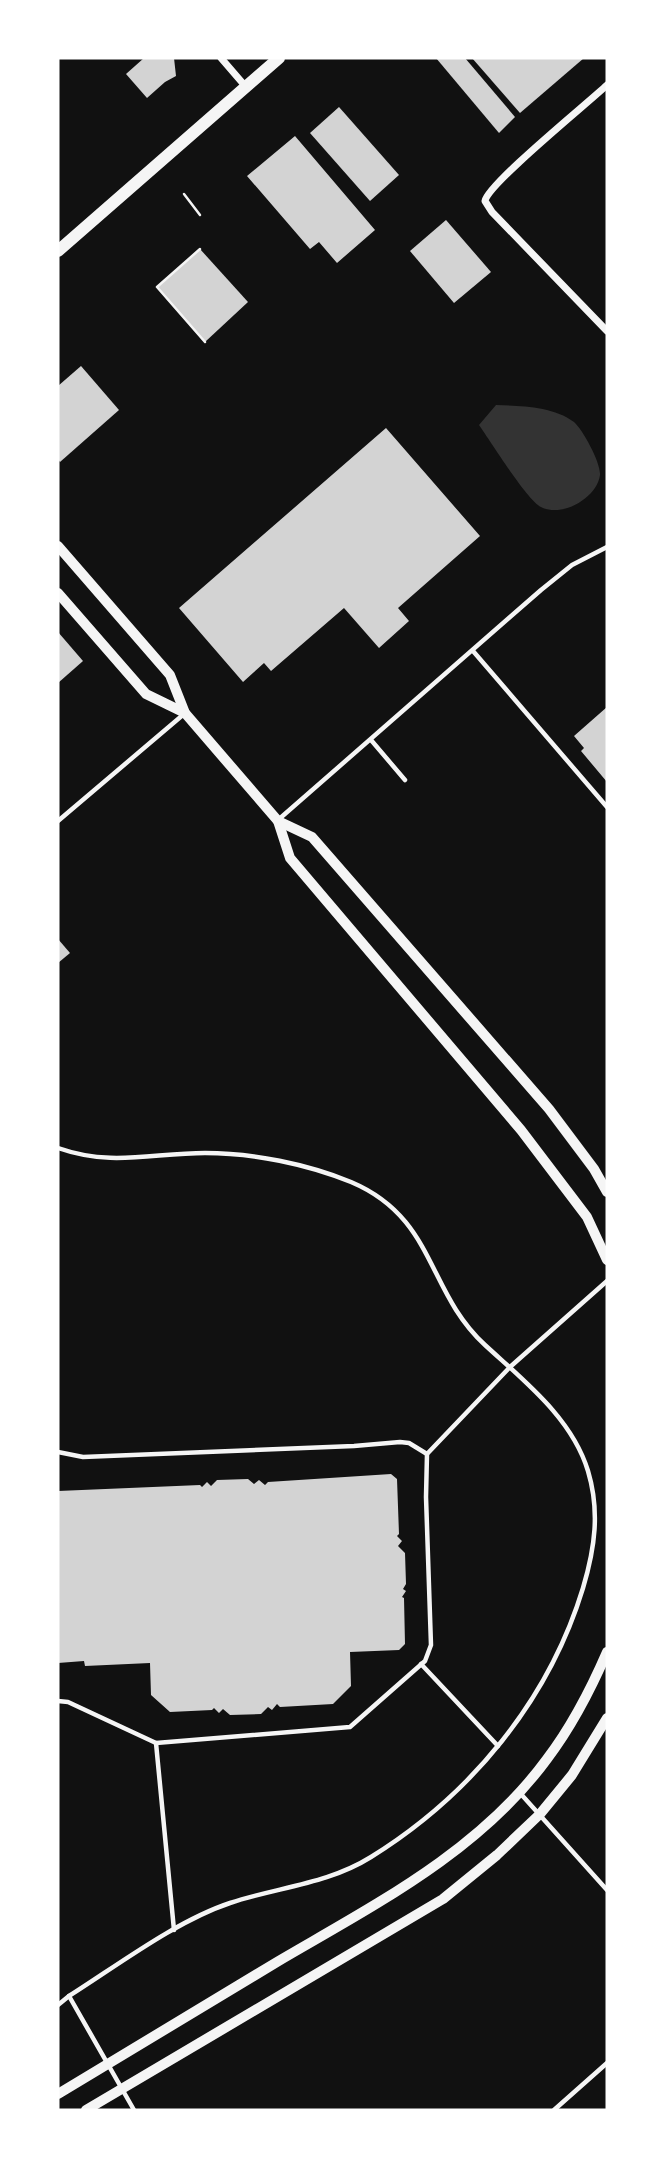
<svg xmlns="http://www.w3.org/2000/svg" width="665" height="2168" font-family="'PT Sans Narrow',sans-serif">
<rect width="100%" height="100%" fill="#111"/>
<path fill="#333" d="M 496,405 C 520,406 553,406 574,422 C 583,430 601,463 600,475 C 597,498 562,518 541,507 C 527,500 491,442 479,425 Z"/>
<g fill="#d3d3d3">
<polygon points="144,58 174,58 176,76 165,82 147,98 126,74"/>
<polygon points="436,58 465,58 515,117 499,133"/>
<polygon points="472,58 584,58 520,113"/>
<polygon points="339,107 399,175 370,201 310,133"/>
<polygon points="295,136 375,230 337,263 319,242 310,249 247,176"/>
<polygon points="446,220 491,272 454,303 410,251"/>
<polygon points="200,249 248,302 205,342 157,287"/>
<polygon points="81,366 119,410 60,462 58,459 58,386"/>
<polygon points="386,428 480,536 398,608 409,621 379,648 344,608 271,671 264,663 243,682 179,608"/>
<polygon points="58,632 83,661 58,683"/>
<polygon points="607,707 607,782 581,751 584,748 574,736"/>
<polygon points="58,939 70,953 58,963"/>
<polygon points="391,1474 397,1479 399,1534 397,1536 402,1541 398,1546 405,1553 406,1584 403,1589 406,1591 402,1597 404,1598 405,1644 399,1650 350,1652 351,1686 333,1704 280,1707 277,1704 272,1710 268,1707 261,1714 230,1715 223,1709 219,1713 214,1708 212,1710 170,1712 151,1695 150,1663 85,1666 84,1661 58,1663 58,1491 200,1485 202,1487 207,1482 211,1486 217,1480 248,1479 254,1484 259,1480 265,1485 268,1482"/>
</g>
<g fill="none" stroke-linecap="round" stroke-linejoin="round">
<g stroke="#f5f5f5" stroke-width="2.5">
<polyline points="184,194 200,215"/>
<polyline points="200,249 157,287 205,342"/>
</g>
<g stroke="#f5f5f5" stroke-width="4.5">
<polyline points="473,651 607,807"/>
<polyline points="371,740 405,780"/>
<polyline points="278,820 541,590 572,565 607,547"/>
<polyline points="58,821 184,714"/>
<path d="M 58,1148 C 112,1167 152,1153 205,1153 C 253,1153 307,1164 351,1182 C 436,1218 426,1291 485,1345 C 524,1381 572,1418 588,1471 C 600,1511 595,1548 583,1588 C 549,1700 471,1795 371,1857 C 328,1884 278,1887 230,1903 C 176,1921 118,1965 69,1996 L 58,2005"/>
<polyline points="58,1452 83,1457 354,1446 400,1442 409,1443 427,1454"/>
<polyline points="421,1664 498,1746"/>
<polyline points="58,1701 68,1702 156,1743 350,1727 425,1661 431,1645 426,1497 427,1454 510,1367 607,1281"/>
<polyline points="156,1743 174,1930"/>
<polyline points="520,1793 607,1890"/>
<polyline points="69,1996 134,2110"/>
<polyline points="554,2110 607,2063"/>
</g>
<g stroke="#f5f5f5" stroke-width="7">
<polyline points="221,58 246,87"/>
<path d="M 607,85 C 588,103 488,184 485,201 L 492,212 L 607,331"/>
</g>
<g stroke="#f5f5f5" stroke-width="10">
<polyline points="58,546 170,675 185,713 278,821 290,858 521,1130 587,1217 607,1260"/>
<polyline points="58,593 146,694 185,713"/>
<polyline points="278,821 312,837 549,1109 594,1169 607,1192"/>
<path d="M 58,2094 C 131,2050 204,2006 277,1962 C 374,1905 479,1852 547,1759 C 572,1726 591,1689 607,1652"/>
<polyline points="86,2110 443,1899 497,1855 540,1814 572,1775 607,1718"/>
</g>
<polyline stroke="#f5f5f5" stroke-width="12" points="58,251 279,58"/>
</g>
<rect width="665" height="2168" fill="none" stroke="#ffffff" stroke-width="119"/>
</svg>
